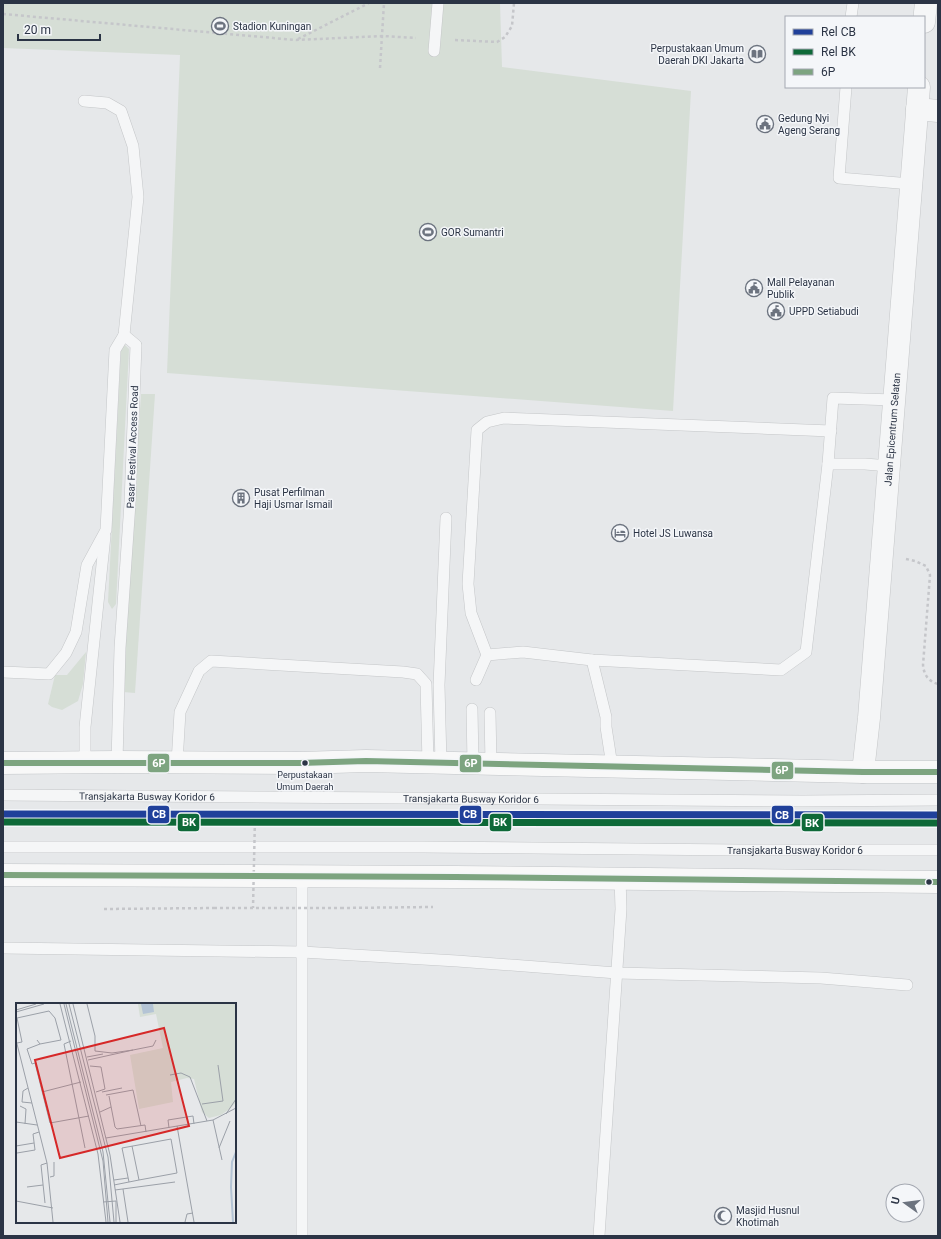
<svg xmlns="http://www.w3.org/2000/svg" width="941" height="1239" font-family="Roboto,sans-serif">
<rect width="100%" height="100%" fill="#e6e8ea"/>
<g fill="#d6ded6">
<polygon points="3,3 500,3 502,67 691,91 673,411 167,373 180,55 3,48"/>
<polygon points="125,345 129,349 116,604 112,609 108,602 121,350"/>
<polygon points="141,394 155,394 135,693 123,692"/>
<polygon points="86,652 83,684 78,701 62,710 52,707 48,704 55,675 67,675"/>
</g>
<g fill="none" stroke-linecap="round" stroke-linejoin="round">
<g stroke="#c4c6c8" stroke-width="12">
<g id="service">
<polyline points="851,17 853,3"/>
<polyline points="434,51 438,3"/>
<polyline points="846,87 839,178 911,184"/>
<polyline points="84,101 107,103 121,111 133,146 138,197 124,335"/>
<polyline points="828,464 865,464 889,466"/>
<polyline points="487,655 523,652 592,660 781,670 806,652 828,464 833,398 894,400"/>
<polyline points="592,660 606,717 606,727 612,766"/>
<polyline points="3,672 49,674 66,653 76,632 87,565 106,530 115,350 124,335 136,345 130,503 120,648 117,762"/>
<polyline points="476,680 487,655 471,613 468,584 477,430 487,422 504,418 831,431"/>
<polyline points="472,709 473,763"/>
<polyline points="490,713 491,763"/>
<polyline points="85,762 85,727 105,536"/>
<polyline points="177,763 180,712 199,671 211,661 403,672 417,674 426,684 428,763"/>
<polyline points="441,763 439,685 446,518"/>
<path id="s1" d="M 3,795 L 803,801 L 938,800"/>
<path id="s2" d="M 3,847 L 423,847 L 739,850 L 938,850"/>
<polyline points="3,948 302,952 457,961 617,973 821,978 907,985"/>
<polyline points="302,1236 302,876"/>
<polyline points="599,1236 621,909 620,878"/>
</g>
</g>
<g stroke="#c4c6c8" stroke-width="23">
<polyline id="minor" points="917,109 938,111"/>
</g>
<g stroke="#c4c6c8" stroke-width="23">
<g id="tertiary">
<polyline points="924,22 926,3"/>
<path id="s3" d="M 863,772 L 869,718 L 919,87"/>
</g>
</g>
<g stroke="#c2c5c8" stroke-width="23">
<g id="primary">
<polyline points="3,763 117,762 300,763 366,761 863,772 938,772"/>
<polyline points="3,875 455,877 938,882"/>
</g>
</g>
<g stroke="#c5c6ca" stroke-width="2.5" stroke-dasharray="3 3" stroke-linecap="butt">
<polyline points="3,14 296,40 383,36 416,38"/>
<polyline points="298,39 369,3"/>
<polyline points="455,40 497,42 505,37 512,26 514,3"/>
<polyline points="380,68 384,3"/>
<path d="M 906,559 L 915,561 L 926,566 L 930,575 L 923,665 C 924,675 928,681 938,684"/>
<polyline points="341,908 433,907"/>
<polyline points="104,909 214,908"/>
</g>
<use href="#service" stroke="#f5f6f7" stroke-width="11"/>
<use href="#minor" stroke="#f5f6f7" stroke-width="22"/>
<use href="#tertiary" stroke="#f5f6f7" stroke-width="22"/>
<use href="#primary" stroke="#f8f8f8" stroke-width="22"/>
<g stroke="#c5c6ca" stroke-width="2.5" stroke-dasharray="3 3" stroke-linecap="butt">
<polyline points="242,816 255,817 253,908"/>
<polyline points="214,908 341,908"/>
</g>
<g stroke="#f4f6f9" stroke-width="9">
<g id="bus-1">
<polyline points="3,763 300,763 366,761 863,772 938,772"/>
<polyline points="3,875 455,877 938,882"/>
</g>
</g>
<use href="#bus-1" stroke="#7da480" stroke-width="6"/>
<g stroke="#f4f6f9" stroke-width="10">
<polyline id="rail-1" points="3,814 938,815"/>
</g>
<g stroke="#f4f6f9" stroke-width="10">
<polyline id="rail-2" points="3,822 938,823"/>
</g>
<use href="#rail-1" stroke="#20409a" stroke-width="7"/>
<use href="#rail-2" stroke="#0e6938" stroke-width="7"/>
</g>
<defs>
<g id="stadium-ring" transform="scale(0.9)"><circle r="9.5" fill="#f4f6f9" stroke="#6c737f" stroke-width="1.5"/><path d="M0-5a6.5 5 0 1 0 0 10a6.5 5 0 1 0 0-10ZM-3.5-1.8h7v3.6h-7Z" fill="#6c737f"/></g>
<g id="library-ring" transform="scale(0.9)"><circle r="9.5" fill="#f4f6f9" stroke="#6c737f" stroke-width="1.5"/><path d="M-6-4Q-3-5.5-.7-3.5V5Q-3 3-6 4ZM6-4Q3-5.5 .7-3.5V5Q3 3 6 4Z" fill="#6c737f"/></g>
<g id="civic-ring" transform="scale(0.9)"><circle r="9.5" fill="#f4f6f9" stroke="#6c737f" stroke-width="1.5"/><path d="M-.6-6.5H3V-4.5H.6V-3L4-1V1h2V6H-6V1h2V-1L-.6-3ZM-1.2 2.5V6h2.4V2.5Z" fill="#6c737f"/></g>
<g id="building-ring" transform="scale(0.9)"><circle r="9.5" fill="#f4f6f9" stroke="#6c737f" stroke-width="1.5"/><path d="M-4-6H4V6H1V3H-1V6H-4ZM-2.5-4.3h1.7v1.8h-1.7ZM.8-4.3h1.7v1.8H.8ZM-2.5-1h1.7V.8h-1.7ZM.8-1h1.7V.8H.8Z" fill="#6c737f"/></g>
<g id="hotel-ring" transform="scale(0.9)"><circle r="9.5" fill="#f4f6f9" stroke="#6c737f" stroke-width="1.5"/><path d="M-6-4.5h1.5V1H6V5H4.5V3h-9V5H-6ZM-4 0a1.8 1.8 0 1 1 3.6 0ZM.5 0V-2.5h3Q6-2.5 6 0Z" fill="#6c737f"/></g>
<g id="mosque-ring" transform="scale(0.9)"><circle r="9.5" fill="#f4f6f9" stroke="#6c737f" stroke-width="1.5"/><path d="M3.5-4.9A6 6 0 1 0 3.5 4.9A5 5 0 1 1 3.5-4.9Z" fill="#6c737f"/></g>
</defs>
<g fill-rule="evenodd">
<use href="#stadium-ring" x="220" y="26"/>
<use href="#library-ring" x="757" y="54"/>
<use href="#civic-ring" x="765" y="124"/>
<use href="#stadium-ring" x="428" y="232"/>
<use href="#civic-ring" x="754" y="288"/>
<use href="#civic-ring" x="776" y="311"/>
<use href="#building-ring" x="241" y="498"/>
<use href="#hotel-ring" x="620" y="533"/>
<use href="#mosque-ring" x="723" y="1216"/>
</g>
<g fill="#2b3445" stroke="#f4f6f9" stroke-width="1.5">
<circle cx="305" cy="763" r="3.5"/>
<circle cx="929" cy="882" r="3.5"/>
</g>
<g text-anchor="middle" stroke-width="3" stroke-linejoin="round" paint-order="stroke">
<g font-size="9" fill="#2b3445" stroke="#f4f6f9">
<text x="305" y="778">Perpustakaan<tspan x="305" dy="12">Umum Daerah</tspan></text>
</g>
<g font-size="10" fill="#2b3445" stroke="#f4f6f9" text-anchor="start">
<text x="233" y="30">Stadion Kuningan</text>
<text x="744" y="52" text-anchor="end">Perpustakaan Umum<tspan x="744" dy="12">Daerah DKI Jakarta</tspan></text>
<text x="778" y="122">Gedung Nyi<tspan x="778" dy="12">Ageng Serang</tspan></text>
<text x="441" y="236">GOR Sumantri</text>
<text x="767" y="286">Mall Pelayanan<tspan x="767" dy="12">Publik</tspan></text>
<text x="789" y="315">UPPD Setiabudi</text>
<text x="254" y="496">Pusat Perfilman<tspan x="254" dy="12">Haji Usmar Ismail</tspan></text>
<text x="633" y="537">Hotel JS Luwansa</text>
<text x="736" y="1214">Masjid Husnul<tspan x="736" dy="12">Khotimah</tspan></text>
</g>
<g font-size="10" fill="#2b3445" stroke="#f4f6f9">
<text dy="4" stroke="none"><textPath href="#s3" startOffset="344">Jalan Epicentrum Selatan</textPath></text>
<text transform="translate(132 447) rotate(-88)" y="4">Pasar Festival Access Road</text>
<text dy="4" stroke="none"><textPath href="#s1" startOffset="144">Transjakarta Busway Koridor 6</textPath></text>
<text dy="4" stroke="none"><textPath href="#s1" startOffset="468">Transjakarta Busway Koridor 6</textPath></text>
<text dy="4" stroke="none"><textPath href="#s2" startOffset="792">Transjakarta Busway Koridor 6</textPath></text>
</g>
</g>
<g transform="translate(16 1003)">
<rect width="220" height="220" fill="#e6e8ea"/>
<path d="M 122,1 L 220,1 L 220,99 L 216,104 L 205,112 L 193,115 L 186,109 L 178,76 L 171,75 L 155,79 L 157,99 L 123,106 L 114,52 L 147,45 L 140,11 L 124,14 Z" fill="#d6ded6"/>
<path d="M 125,1 L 137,1 L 138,9 L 127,11 Z" fill="#b4c4d5"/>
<path fill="none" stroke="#b4c4d5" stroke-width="2" d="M 217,219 L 215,184 L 216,159 L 220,149"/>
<path fill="none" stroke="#9ba0a8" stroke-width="1" d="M 44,1 L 82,151 L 90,219M 48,1 L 87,158 L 92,219M 50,1 L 87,149 L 94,219M 53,1 L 92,154 L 98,219M 57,1 L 94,152 L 104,219M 71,1 L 79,33 L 79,48 L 96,50 L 117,47 L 72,57M 0,7 L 20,1M 0,9 L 28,1M 0,37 L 31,160 L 37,219M 55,38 L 48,41 L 69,145M 1,40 L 6,39 L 1,15 L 33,8 L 39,15 L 45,37 L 24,41 L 21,37M 24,41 L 11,46 L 16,61 L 19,60 L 34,120 L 73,113M 117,47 L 137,43 L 140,37M 71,54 L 87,51M 74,63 L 85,64 L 89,86 L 80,89M 154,72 L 165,70 L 174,74 L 191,118M 12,85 L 7,88 L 6,99 L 16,100M 26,89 L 65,79M 86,89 L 106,85M 90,92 L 117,87 L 125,123M 93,93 L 99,124 L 101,126 L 129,122 L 130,129M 186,101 L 207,98 L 202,62M 4,103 L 10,106 L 9,121M 84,109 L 95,104M 210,111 L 220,96M 197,117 L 206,157M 0,119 L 21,122M 161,123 L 178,219M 153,125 L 152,117 L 177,113 L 178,121M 90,135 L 197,117 L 220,105M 0,143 L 18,140M 116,143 L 123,177M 203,145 L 214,118M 1,150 L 19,147 L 17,131 L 23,129M 34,174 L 38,173 L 38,159M 98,177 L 112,175M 98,182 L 123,177 L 161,170 L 155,136 L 106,145 L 113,179M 11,184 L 27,182M 107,186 L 112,219M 99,187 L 159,179M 0,198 L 37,205M 87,199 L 100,198 L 100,219M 29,200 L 25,162 L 31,160M 169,219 L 171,211 L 177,210"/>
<path fill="#d62828" fill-opacity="0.15" stroke="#d62828" stroke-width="2" d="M 148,25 L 173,123 L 44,155 L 19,57 Z"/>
<rect width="220" height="220" fill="none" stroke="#2b3445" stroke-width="2"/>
</g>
<g stroke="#f4f6f9" stroke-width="1.5">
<rect x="147" y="753" width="23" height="20" rx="4" fill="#7da480"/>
<rect x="459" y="754" width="23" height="19" rx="4" fill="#7da480"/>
<rect x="771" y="761" width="23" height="19" rx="4" fill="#7da480"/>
<rect x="147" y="805" width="23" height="19" rx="4" fill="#20409a"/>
<rect x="459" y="805" width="23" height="19" rx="4" fill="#20409a"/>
<rect x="771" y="805" width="23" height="19" rx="4" fill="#20409a"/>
<rect x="177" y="813" width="23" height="19" rx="4" fill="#0e6938"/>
<rect x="489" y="813" width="23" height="19" rx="4" fill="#0e6938"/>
<rect x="801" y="813" width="23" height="19" rx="4" fill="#0e6938"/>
</g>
<g font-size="11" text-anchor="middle" font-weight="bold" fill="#fff">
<text x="159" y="767">6P</text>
<text x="471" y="767">6P</text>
<text x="782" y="774">6P</text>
<text x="159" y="818">CB</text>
<text x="470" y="818">CB</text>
<text x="782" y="819">CB</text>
<text x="189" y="826">BK</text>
<text x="500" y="826">BK</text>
<text x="812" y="827">BK</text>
</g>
<rect width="941" height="1239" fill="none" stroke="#2b3445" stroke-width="8"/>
<rect x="785" y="16" width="140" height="72" fill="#f4f6f9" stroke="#a4a8b1"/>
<rect x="793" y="29" width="20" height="6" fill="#20409a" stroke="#a4a8b1"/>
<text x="821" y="36" font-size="12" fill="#2b3445">Rel CB</text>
<rect x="793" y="49" width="20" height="6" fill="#0e6938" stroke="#a4a8b1"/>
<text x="821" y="56" font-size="12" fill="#2b3445">Rel BK</text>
<rect x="793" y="69" width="20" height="6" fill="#7da480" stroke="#a4a8b1"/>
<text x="821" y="76" font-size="12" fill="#2b3445">6P</text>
<g transform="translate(905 1203) rotate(284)"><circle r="19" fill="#f4f6f9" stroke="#a4a8b1"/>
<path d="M0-3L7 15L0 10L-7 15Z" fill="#6c737f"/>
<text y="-6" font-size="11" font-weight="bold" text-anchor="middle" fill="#2b3445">U</text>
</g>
<path d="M18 34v6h82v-6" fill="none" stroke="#2b3445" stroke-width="2"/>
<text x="24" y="34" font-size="12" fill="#2b3445" stroke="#f4f6f9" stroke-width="3" paint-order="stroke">20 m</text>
</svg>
